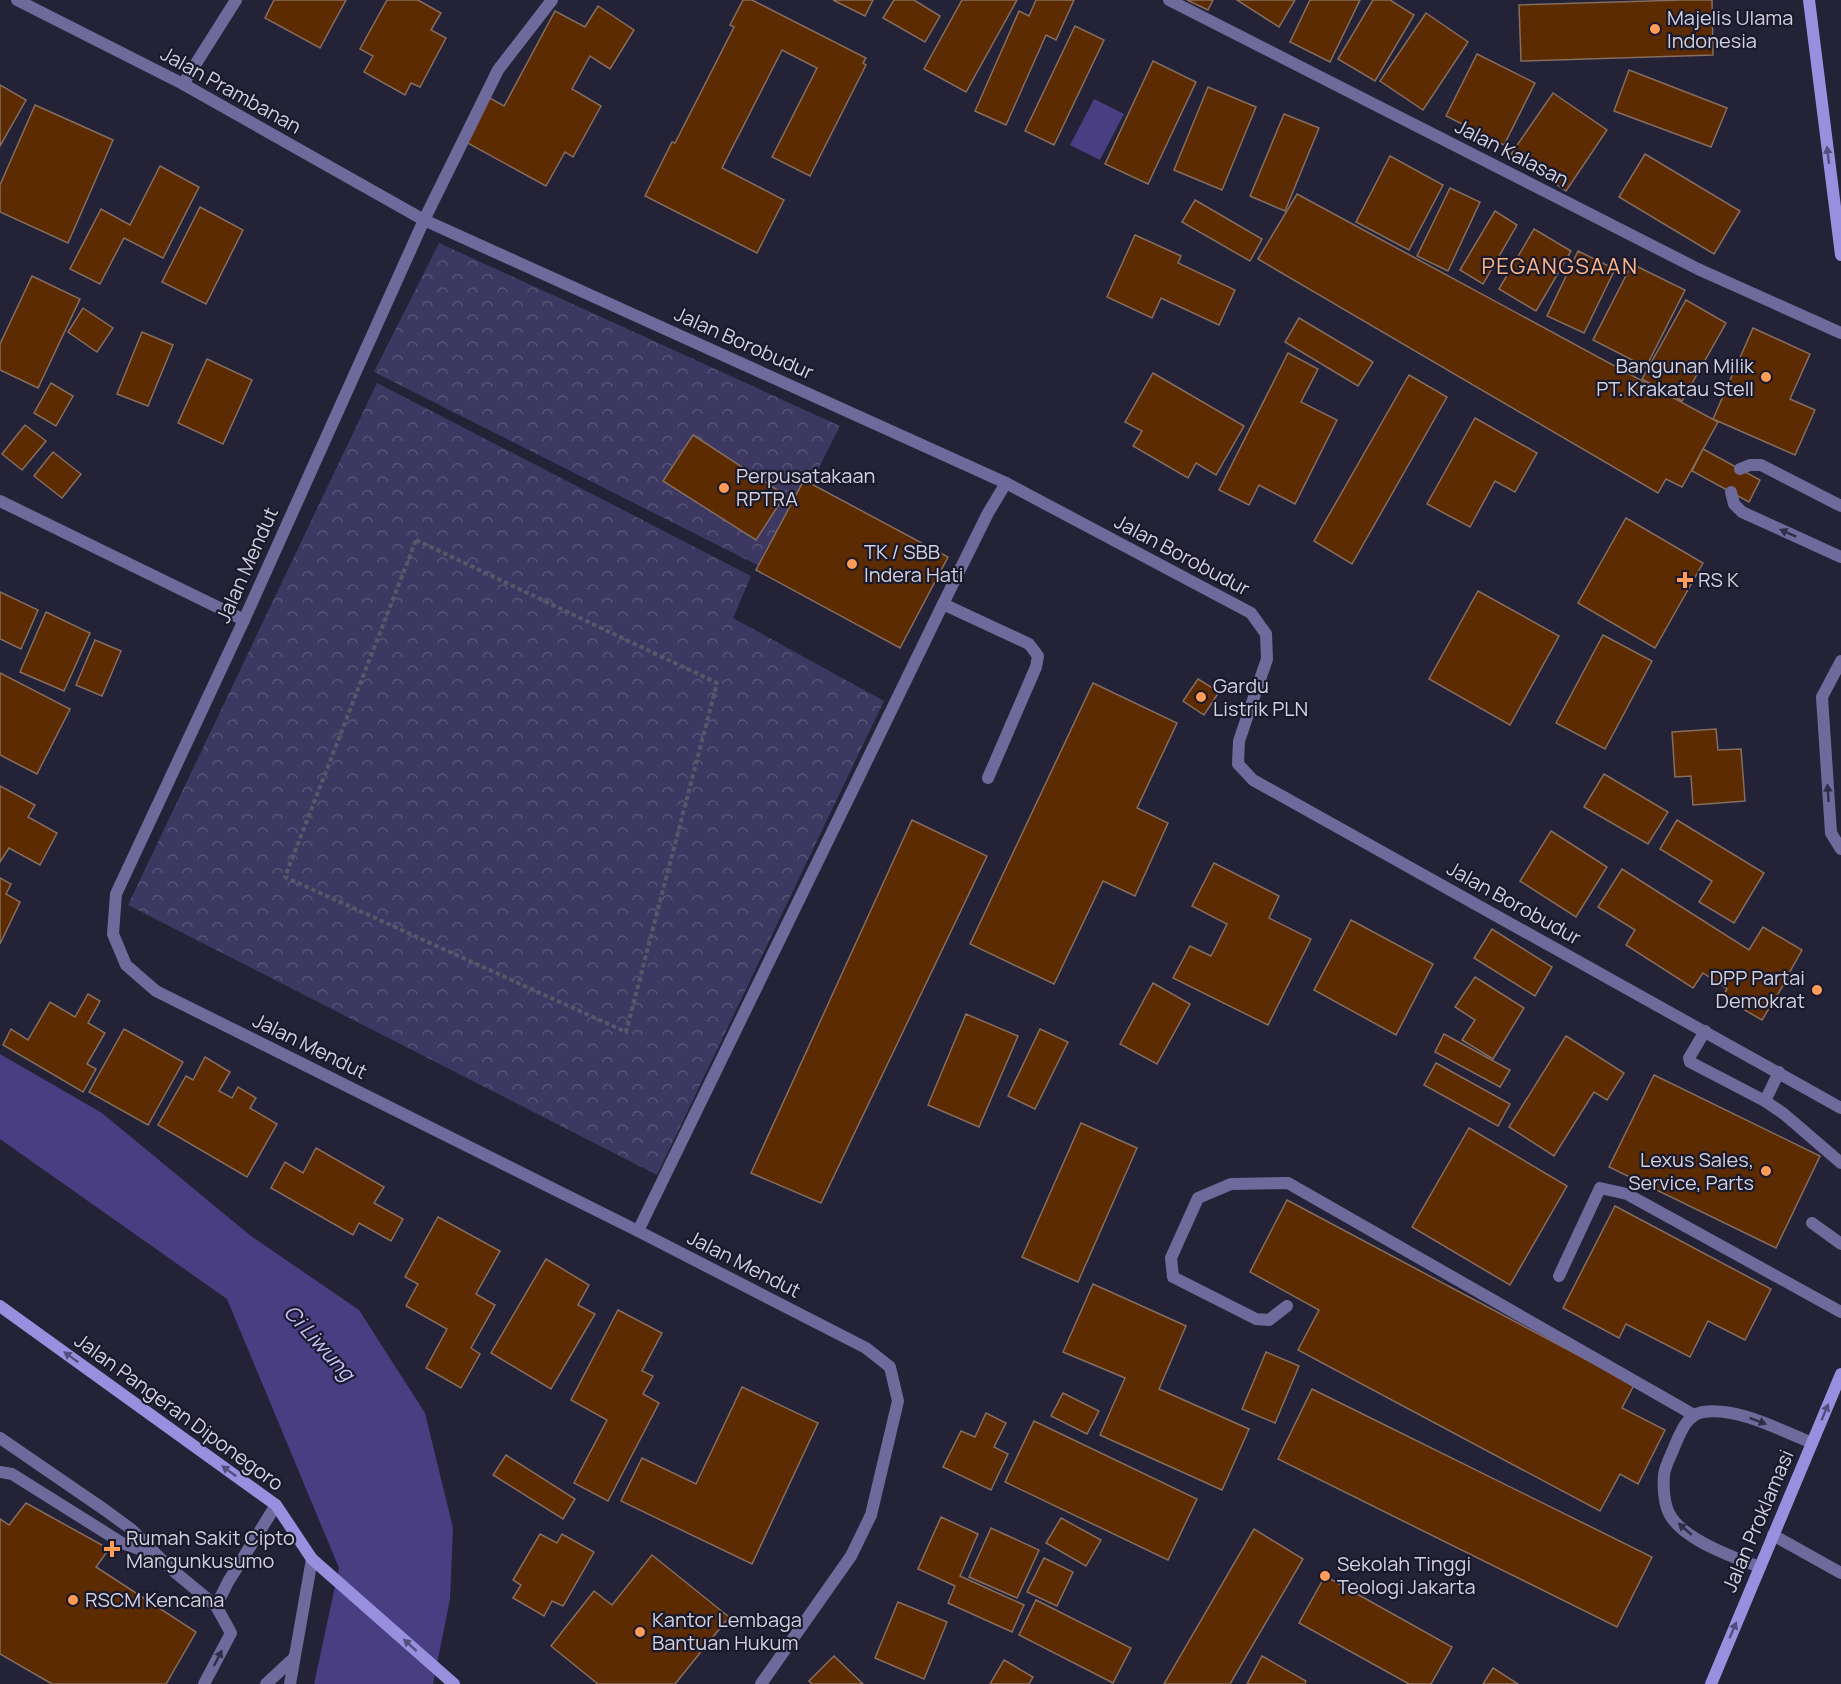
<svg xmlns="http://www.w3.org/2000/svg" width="1841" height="1684" font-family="Manrope,sans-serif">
<defs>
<pattern id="forest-crowns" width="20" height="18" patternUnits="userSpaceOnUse" patternTransform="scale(1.5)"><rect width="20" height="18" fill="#3d3861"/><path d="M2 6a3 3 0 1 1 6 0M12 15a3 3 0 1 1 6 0" fill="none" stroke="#585477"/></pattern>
</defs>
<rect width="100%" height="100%" fill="#242236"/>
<g fill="url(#forest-crowns)">
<polygon points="439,243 840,426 767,570 374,372"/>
<polygon points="377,383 751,576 733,618 884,701 657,1175 128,905"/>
</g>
<g fill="#483e81">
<polygon points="1094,99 1124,114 1100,160 1070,145"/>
<polygon points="0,1054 102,1113 251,1236 359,1310 425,1413 453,1528 450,1599 433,1684 314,1684 339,1568 227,1299 0,1139"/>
</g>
<g fill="#5c2b01" stroke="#856d5f" stroke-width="1.5">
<polygon points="274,0 346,0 320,48 265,18"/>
<polygon points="387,0 418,0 441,13 431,30 446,38 420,87 411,83 405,95 364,72 373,56 360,49"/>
<polygon points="743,0 752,0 866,58 863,63 866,65 810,176 772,157 817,68 782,50 722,168 784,200 757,253 645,196 672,142 675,143 734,27 730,25"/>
<polygon points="833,0 873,0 865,16"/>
<polygon points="894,0 914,0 940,16 925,42 883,18"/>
<polygon points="962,0 1017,0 966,92 924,69"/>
<polygon points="1036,0 1074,0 1056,40 1046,35 1006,125 975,111 1019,11 1029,16"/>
<polygon points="1187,0 1213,0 1208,10"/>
<polygon points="1237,0 1295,0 1279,27"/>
<polygon points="1310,0 1360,0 1330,62 1290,42"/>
<polygon points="1373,0 1390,0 1414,15 1375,81 1338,59"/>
<polygon points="1681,0 1712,0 1713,55 1521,61 1519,5"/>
<polygon points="598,6 634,30 610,69 590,56 572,89 601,106 573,157 565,152 546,186 464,141 488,97 504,106 555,11 585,27"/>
<polygon points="1426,13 1468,42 1423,110 1380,81"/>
<polygon points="1075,26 1104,40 1054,145 1025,131"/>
<polygon points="1477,54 1535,83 1504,145 1446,116"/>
<polygon points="1153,61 1196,82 1148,184 1105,164"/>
<polygon points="1629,70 1727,108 1711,147 1614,111"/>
<polygon points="0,85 26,100 0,146"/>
<polygon points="1208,87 1256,107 1222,190 1174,170"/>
<polygon points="1553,93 1607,130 1566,191 1511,154"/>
<polygon points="35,105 113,140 68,243 0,212 0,185"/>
<polygon points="1284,114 1319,128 1285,211 1250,196"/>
<polygon points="1645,154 1740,211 1714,254 1619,197"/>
<polygon points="1390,156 1443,185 1409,250 1356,222"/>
<polygon points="160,166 199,187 163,258 124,238 100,284 70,269 101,209 130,225"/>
<polygon points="1450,188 1480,202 1448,271 1417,256"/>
<polygon points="1297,194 1718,422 1682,487 1666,479 1658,493 1258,259"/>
<polygon points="1195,200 1262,239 1250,261 1182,222"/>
<polygon points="200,207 243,230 206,304 162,282"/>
<polygon points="1495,211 1517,225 1483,284 1460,270"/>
<polygon points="1534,229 1571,251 1536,311 1499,289"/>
<polygon points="1135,235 1181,256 1178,263 1235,290 1219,325 1161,298 1152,318 1107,297"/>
<polygon points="1578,251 1615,269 1584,333 1547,316"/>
<polygon points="1632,264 1685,290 1646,367 1593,340"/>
<polygon points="32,276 80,299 38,388 0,370 0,344"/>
<polygon points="1686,300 1726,323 1682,401 1642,379"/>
<polygon points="83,308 113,328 97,352 68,332"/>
<polygon points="1299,318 1373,362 1358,386 1285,342"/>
<polygon points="1753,328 1810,354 1790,399 1815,410 1795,455 1713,419"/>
<polygon points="142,332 173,345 148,406 117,394"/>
<polygon points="1288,353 1318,369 1301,402 1337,420 1295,504 1259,485 1249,505 1219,490"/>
<polygon points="207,359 252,380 223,444 178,423"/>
<polygon points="1153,373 1244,426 1216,475 1196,463 1188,478 1133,446 1142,431 1125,422"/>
<polygon points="1409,375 1447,397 1352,564 1314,541"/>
<polygon points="51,383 73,396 56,426 34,413"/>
<polygon points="1475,418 1537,453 1515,492 1495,481 1470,527 1427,504"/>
<polygon points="25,425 46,441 22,470 2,454"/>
<polygon points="693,435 785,495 756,540 663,481"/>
<polygon points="1703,449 1760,480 1749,502 1692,471"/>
<polygon points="53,452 81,474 62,498 34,476"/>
<polygon points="804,480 948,557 900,648 756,570"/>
<polygon points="1626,518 1703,563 1655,648 1578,603"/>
<polygon points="1478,591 1559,636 1510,725 1429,679"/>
<polygon points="0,592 38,610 21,649 0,639"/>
<polygon points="46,612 90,633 64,691 20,672"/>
<polygon points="1603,635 1652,661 1605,749 1556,723"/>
<polygon points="95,640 121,651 102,696 76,685"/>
<polygon points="0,673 70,709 37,774 0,755"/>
<polygon points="1198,679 1219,692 1204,715 1183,701"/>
<polygon points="1093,683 1177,723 1137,808 1168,823 1135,896 1103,881 1054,984 970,944"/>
<polygon points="1716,729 1718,750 1741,749 1745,801 1693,805 1691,776 1675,777 1672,732"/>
<polygon points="1604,774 1668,812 1648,844 1584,807"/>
<polygon points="0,786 35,805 28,817 57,833 40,865 9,848 0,862"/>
<polygon points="912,820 987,856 821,1203 751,1173"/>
<polygon points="1677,820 1764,873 1734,923 1699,902 1712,881 1660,849"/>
<polygon points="1551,831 1607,867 1576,917 1520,881"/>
<polygon points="1214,863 1279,896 1269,918 1311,939 1268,1025 1173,978 1190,946 1211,956 1227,924 1192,906"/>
<polygon points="1622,869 1749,950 1763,927 1802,950 1788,975 1789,976 1762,1020 1722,997 1727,989 1703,973 1693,988 1626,945 1635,930 1598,907"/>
<polygon points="0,878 11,884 6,894 20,902 0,944"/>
<polygon points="1351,920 1433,964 1396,1035 1314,990"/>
<polygon points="1492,929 1552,967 1535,996 1474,958"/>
<polygon points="1475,977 1524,1008 1493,1059 1462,1040 1475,1020 1455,1007"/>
<polygon points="1153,983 1190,1004 1157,1064 1120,1044"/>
<polygon points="88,994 100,1001 88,1023 105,1033 87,1064 96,1069 83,1092 3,1045 11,1029 28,1040 50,1002 75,1017"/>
<polygon points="966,1014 1018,1036 979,1127 928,1105"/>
<polygon points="124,1029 183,1062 148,1125 89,1092"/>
<polygon points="1040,1029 1068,1042 1035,1109 1008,1096"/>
<polygon points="1444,1034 1510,1070 1500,1087 1435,1052"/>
<polygon points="1566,1036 1624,1073 1607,1100 1594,1092 1554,1156 1509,1127"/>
<polygon points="205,1057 230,1072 219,1091 232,1098 238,1087 256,1098 250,1108 277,1124 247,1177 158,1125 186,1076 193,1080"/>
<polygon points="1436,1063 1510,1104 1498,1126 1424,1085"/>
<polygon points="1654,1075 1820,1156 1776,1248 1609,1167"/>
<polygon points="1081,1123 1137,1148 1078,1282 1022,1257"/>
<polygon points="1469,1128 1567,1186 1510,1285 1412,1227"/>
<polygon points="316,1148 384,1187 374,1203 403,1219 391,1241 359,1223 353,1235 271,1188 285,1162 303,1173"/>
<polygon points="1287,1200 1634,1385 1622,1408 1665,1430 1638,1484 1620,1474 1600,1511 1298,1350 1319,1310 1250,1272"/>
<polygon points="1615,1206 1771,1289 1745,1340 1708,1321 1690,1357 1626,1324 1619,1338 1563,1308"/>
<polygon points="438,1217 500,1251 476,1294 495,1305 471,1348 480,1354 461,1388 426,1368 447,1329 406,1306 418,1284 405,1277"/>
<polygon points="546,1259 589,1285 578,1305 595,1314 551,1389 491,1353"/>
<polygon points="1093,1284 1186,1326 1159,1389 1249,1429 1222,1490 1100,1435 1125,1378 1063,1352"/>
<polygon points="618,1310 662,1333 642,1371 653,1376 643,1394 659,1403 608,1501 574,1483 607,1420 571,1400"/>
<polygon points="1266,1352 1299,1366 1275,1423 1242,1409"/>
<polygon points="742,1387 818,1423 752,1564 621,1501 642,1458 696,1484"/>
<polygon points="1312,1389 1652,1557 1617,1627 1278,1459"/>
<polygon points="1063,1393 1099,1411 1087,1434 1051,1416"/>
<polygon points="986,1413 1006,1423 994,1447 1008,1454 991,1490 943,1467 961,1431 975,1437"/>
<polygon points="1034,1421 1197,1499 1168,1560 1005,1482"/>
<polygon points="506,1455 575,1499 563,1519 493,1475"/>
<polygon points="26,1503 109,1549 96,1567 196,1632 166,1684 52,1684 0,1654 0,1519 9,1525"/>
<polygon points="941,1517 978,1534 960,1576 1024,1605 1012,1632 948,1603 955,1586 918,1569"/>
<polygon points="1061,1518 1101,1540 1086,1566 1046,1543"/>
<polygon points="991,1528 1039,1550 1017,1598 969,1577"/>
<polygon points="1254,1529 1303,1559 1230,1684 1164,1684"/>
<polygon points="540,1534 557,1543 562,1534 594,1552 563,1606 552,1601 544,1616 513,1598 521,1585 513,1580"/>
<polygon points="652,1555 729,1617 675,1684 598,1684 551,1646 594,1591 612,1605"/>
<polygon points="1044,1558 1073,1572 1057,1606 1027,1592"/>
<polygon points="1325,1576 1452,1647 1431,1684 1409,1684 1299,1623"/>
<polygon points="1036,1600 1131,1648 1113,1683 1019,1635"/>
<polygon points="898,1602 947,1622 924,1679 875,1658"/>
<polygon points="834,1656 863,1684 812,1684 809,1681"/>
<polygon points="1262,1656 1306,1681 1305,1684 1247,1684"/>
<polygon points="1004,1660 1033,1677 1029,1684 990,1684"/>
<polygon points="1493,1668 1518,1684 1483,1684"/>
</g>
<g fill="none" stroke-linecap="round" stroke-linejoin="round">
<polygon stroke="#585769" stroke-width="4" stroke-dasharray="4.5 3" stroke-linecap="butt" points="416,540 717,683 626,1032 285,877"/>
<g stroke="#6e6a9b" stroke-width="12">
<polyline points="1740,469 1750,465 1761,465 1841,506"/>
<polyline points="1731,492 1734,504 1742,512 1841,557"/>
<polyline points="943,604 1029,644 1038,656 1036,667 988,778"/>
<polyline points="1841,661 1822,697 1831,833 1841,849"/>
<polyline points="1705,1031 1689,1058 1690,1062 1765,1101"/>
<polyline points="1779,1072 1765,1101 1784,1114 1841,1163"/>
<polyline points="1812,1223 1841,1244"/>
<polyline points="638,1231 943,604 988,513 1006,483"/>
<polyline points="1559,1276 1600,1188 1627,1194 1841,1312"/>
<polyline points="1287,1306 1269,1320 1256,1319 1173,1277 1171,1258 1198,1198 1231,1184 1288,1183 1694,1415"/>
<polyline points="0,1438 105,1510 131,1529 170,1568 216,1606 231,1633 204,1684"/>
<polyline points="0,1472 12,1474 122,1543 151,1553"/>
<polyline points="1773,1535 1841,1573"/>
<path d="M 1760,1567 C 1734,1558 1684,1540 1670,1515 C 1664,1505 1663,1487 1664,1475 C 1665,1465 1672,1454 1675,1445 C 1681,1431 1687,1415 1703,1412 C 1738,1407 1780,1430 1812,1443"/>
<polyline points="216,1606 228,1582 276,1505"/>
<polyline points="266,1684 294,1658"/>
</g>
<g stroke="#6e6a9b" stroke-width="12">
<polyline points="17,0 183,84 424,220 1006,483 1251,613 1266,634 1267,659 1239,741 1238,764 1253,780 1841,1108"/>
<polyline points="552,0 498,70 424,220 244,620 116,894 113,934 126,965 156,991 638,1231 866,1348 890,1367 898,1401 871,1515 851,1556 761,1684"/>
<polyline points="1169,0 1698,269 1841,333"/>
<polyline points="183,84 236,0"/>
<polyline points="0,501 244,620"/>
<polyline points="290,1684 312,1559"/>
</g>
<g stroke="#9890df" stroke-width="12">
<polyline points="1809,0 1841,255"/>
<polyline points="0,1306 276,1505 312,1559 454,1684"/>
<polyline points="1711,1684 1841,1374"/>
</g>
</g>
<defs><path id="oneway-solid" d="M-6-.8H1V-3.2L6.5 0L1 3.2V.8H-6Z" transform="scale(1.5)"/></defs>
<g fill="#534f7d">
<use href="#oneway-solid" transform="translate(1828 155) rotate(-97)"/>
<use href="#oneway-solid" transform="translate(71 1357) rotate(-144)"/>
<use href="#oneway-solid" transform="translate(1825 1412) rotate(-67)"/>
<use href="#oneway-solid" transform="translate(229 1471) rotate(-144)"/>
<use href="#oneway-solid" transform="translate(1733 1630) rotate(-67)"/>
<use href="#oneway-solid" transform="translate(410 1645) rotate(-138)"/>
</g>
<g fill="#302d48">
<use href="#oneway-solid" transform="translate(1788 533) rotate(-156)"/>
<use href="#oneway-solid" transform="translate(1828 793) rotate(-94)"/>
<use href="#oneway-solid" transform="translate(1758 1421) rotate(21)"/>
<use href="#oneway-solid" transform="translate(1685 1529) rotate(-139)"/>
<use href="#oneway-solid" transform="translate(218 1658) rotate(-63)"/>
</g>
<g fill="#fe9c58" stroke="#1b192c" stroke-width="2">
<circle cx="1655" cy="29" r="6"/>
<circle cx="1766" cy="377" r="6"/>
<circle cx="724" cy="488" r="6"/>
<circle cx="852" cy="564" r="6"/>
<path d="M1682 571h6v6h6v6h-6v6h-6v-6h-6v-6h6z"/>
<circle cx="1201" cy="697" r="6"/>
<circle cx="1817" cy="990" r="6"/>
<circle cx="1766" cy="1171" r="6"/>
<path d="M109 1540h6v6h6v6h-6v6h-6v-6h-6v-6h6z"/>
<circle cx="1325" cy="1576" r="6"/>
<circle cx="73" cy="1600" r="6"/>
<circle cx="640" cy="1632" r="6"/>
</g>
<g text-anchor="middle" stroke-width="4.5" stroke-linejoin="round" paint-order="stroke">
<g font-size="20" fill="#d2d2df" stroke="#1b192c" text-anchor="start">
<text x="1667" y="25">Majelis Ulama<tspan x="1667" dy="23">Indonesia</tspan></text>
<text x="1754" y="373" text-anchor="end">Bangunan Milik<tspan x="1754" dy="23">PT. Krakatau Stell</tspan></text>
<text x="736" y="483">Perpusatakaan<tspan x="736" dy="23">RPTRA</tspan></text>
<text x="864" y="559">TK / SBB<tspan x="864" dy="23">Indera Hati</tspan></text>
<text x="1698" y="587">RS K</text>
<text x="1213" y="693">Gardu<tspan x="1213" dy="23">Listrik PLN</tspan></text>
<text x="1805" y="985" text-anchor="end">DPP Partai<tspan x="1805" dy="23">Demokrat</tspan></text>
<text x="1754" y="1167" text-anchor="end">Lexus Sales,<tspan x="1754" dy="23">Service, Parts</tspan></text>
<text x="126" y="1545">Rumah Sakit Cipto<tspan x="126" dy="23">Mangunkusumo</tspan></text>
<text x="1337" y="1571">Sekolah Tinggi<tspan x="1337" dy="23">Teologi Jakarta</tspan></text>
<text x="85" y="1607">RSCM Kencana</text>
<text x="652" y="1627">Kantor Lembaga<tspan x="652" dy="23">Bantuan Hukum</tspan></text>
</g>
<g font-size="20" fill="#d2d2df" stroke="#1b192c">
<text transform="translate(231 90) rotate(29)" y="7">Jalan Prambanan</text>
<text transform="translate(1512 153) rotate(27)" y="7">Jalan Kalasan</text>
<text transform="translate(744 343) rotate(24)" y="7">Jalan Borobudur</text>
<text transform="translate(1182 555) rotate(28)" y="7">Jalan Borobudur</text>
<text transform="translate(247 565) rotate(-66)" y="7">Jalan Mendut</text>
<text transform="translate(1514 903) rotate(29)" y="7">Jalan Borobudur</text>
<text transform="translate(310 1046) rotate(26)" y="7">Jalan Mendut</text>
<text transform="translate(744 1264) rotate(27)" y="7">Jalan Mendut</text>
<text transform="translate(179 1412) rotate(36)" y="7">Jalan Pangeran Diponegoro</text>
<text transform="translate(1758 1521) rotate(-67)" y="7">Jalan Proklamasi</text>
</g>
<g font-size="21" font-style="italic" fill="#c7c3ff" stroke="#1b192c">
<text transform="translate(319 1343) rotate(48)" y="7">Ci Liwung</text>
</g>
<g font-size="22" letter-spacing="1.5" fill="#fdb78b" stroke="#1b192c">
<text x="1560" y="274">PEGANGSAAN</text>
</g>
</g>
</svg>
